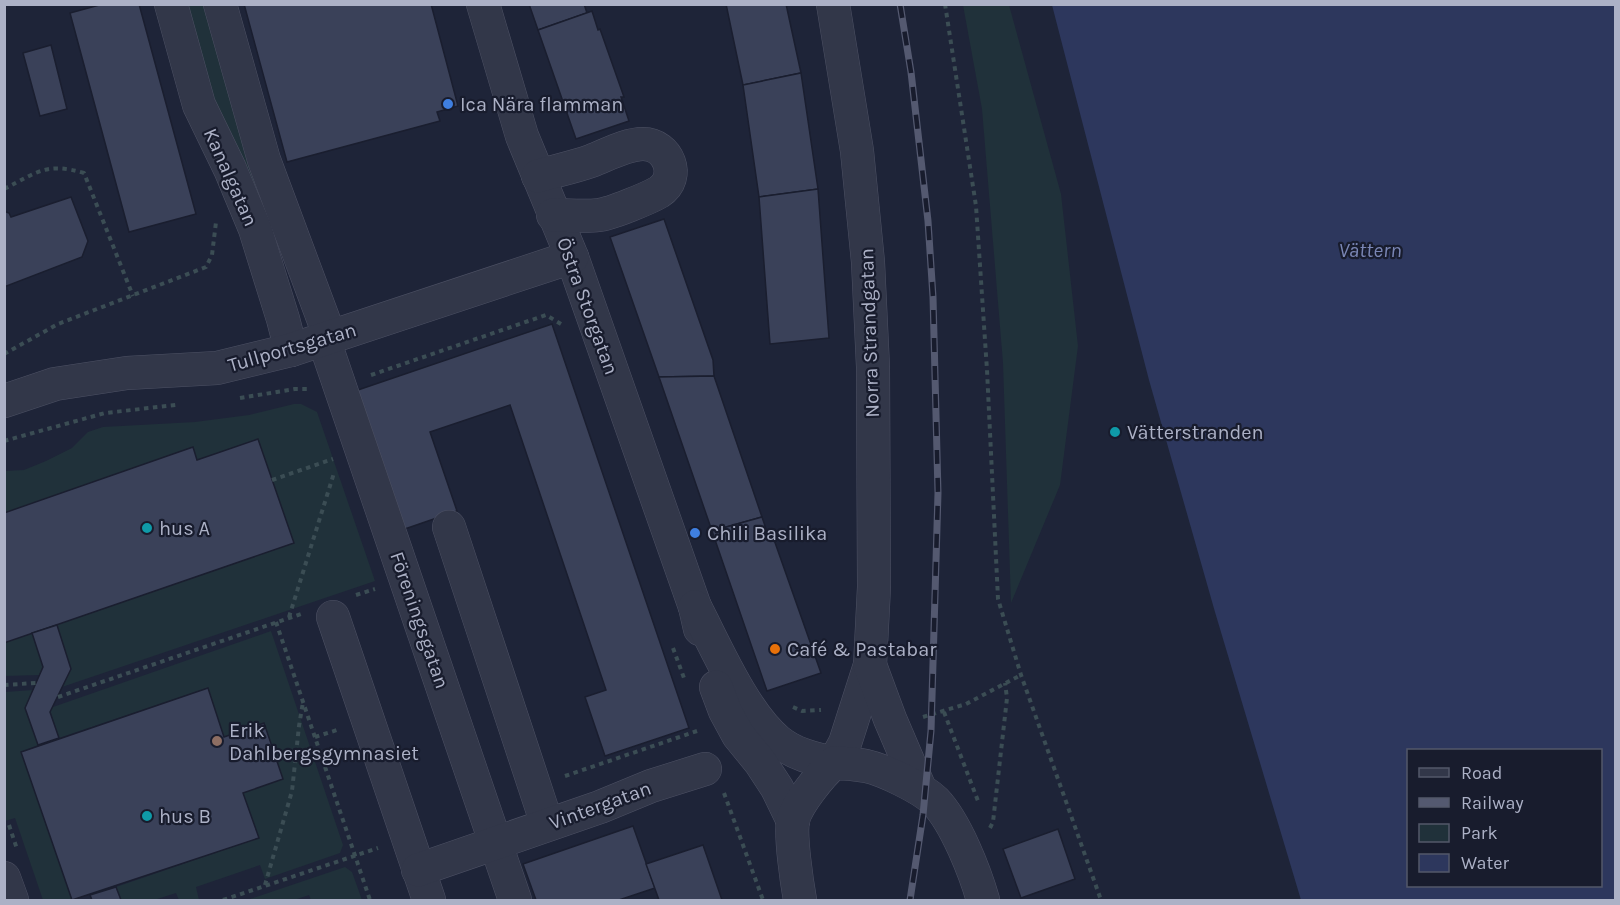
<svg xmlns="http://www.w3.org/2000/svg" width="1620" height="905" font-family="Karla,sans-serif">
<rect width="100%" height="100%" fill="#1e2438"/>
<g fill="#20313a">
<polygon points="171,5 220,5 285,217 255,229"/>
<polygon points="963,5 1009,5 1061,194 1078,346 1060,485 1011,603 1003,363 982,109"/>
<polygon points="294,404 301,404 317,412 375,581 62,687 71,669 57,625 294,543 257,439 197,460 192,447 5,513 5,471 24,470 46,461 72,448 88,432 103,427 195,422 249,415"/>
<polygon points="271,631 343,845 340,853 265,879 260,865 196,887 199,900 179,900 176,893 154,900 121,900 116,887 259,838 243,793 263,724 224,737 207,688 59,738 50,712 53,707"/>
<polygon points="32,633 43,667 39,675 5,676 5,643"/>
<polygon points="33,690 25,708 38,745 21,752 72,900 43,900 15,818 5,821 5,692"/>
<polygon points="345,867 352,872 362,900 311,900 309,895 294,900 247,900"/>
</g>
<path fill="#2d375d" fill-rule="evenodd" d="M 1052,5 L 1615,5 L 1615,900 L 1301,900 L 1215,612 L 1149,380 ZM 1408,750 L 1600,750 L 1600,886 L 1408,886 Z"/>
<g fill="#3a4159" stroke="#1a1e2f" stroke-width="1.5">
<polygon points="103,4 139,4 196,214 129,232 70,13"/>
<polygon points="244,4 431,4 458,106 437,112 440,121 287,162"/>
<polygon points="529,4 584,4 587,13 538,30"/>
<polygon points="726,4 786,4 801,73 743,85"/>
<polygon points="592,11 598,30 600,29 624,97 621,97 629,121 576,139 538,30"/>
<polygon points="51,45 67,109 40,116 23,53"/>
<polygon points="801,73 818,189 759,197 743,85"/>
<polygon points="818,189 829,338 770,344 759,197"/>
<polygon points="71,197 88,241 82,257 4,287 4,211 9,213 11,217"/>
<polygon points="664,219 713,360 714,376 659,377 610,237"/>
<polygon points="552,324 689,728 605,756 585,697 606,690 510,405 430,432 457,511 399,531 352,392"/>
<polygon points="714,376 762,517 712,531 659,377"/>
<polygon points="258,439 294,543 4,643 4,513 193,447 197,460"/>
<polygon points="762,517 768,535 772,534 821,673 767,691 712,531"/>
<polygon points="57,625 71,669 50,712 59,738 38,745 25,708 43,667 32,633"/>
<polygon points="208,688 224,737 264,723 283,779 243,793 259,838 72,900 21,752"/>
<polygon points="633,826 655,888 619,900 536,900 523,864"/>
<polygon points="1058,829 1075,879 1021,898 1003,849"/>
<polygon points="703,845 722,900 659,900 646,864"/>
<polygon points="116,887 121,900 92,900 90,895"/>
</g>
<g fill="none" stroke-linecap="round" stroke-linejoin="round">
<g stroke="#4d5164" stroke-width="34">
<g id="minor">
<polyline points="171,4 199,105 230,169 255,229 283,319 291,350"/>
<polyline points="220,4 264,160 330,337"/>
<polyline points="483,4 522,136 572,257 695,607 700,629"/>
<path d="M 538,176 C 555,171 574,167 591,161 C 607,155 626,144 643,144 C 668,144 682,177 659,192 C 649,198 610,214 599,215 C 584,217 568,215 553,215"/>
<polyline points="324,340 515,900"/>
<polyline points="4,401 55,384 127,373 217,368 291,350 572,257"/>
<polyline points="449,527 547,824"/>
<path d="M 695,607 C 716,647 744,713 778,741 C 794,754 814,759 834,763 L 845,743 L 870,665 L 874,587 L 873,367 L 868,262 L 857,151 L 833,4"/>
<polyline points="333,617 429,900"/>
<polyline points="870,665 890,719 920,789"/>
<polyline points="716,687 725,711 738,735 760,762 777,788 793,821"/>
<polyline points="418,870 600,807 651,786 705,769"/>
<polyline points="4,878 12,900"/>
<path d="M 800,900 C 797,883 790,836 793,820 C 797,804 821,774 834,763 C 844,763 855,764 866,766 C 884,770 922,788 935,801 C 956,823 975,872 983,900"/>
</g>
</g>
<g stroke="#3b4d54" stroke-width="4" stroke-dasharray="4.5 4.5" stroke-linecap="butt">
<polyline points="945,4 976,206 987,370 998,599 1021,675 1101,900"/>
<path d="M 4,189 C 38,172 46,162 84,173 L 133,296"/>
<polyline points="4,354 58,324 206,267 212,255 216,222"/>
<polyline points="371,375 546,315 561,324"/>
<polyline points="240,398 295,389 307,389"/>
<polyline points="4,441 105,413 176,405"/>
<polyline points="272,480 333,459"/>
<polyline points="356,595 375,589"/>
<polyline points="289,617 334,473"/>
<polyline points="276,622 370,900"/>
<polyline points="673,648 684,678"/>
<polyline points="4,685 36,683"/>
<polyline points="58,697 301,614"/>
<polyline points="793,707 802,711 821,710"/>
<polyline points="944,712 978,801"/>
<polyline points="923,717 966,704 1021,675"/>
<polyline points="315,737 337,730"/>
<polyline points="565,776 700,730"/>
<polyline points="724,793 763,900"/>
<polyline points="9,825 17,849"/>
<polyline points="990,828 993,822 1007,698 1005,683"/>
<polyline points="265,885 292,791 299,726 303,702"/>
<polyline points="223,900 378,848"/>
</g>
<use href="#minor" stroke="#323749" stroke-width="33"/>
<g stroke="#545970" stroke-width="7">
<polyline id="rail" points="900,4 911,72 928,221 933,297 938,493 931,731 923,815 910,900"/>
</g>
<use href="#rail" stroke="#181c2d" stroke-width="4.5" stroke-dasharray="14" stroke-linecap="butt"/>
</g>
<g fill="#3f7fe0" stroke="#181c2d" stroke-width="2">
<circle cx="448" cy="104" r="6"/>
<circle cx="695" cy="533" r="6"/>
</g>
<g fill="#0f9aa8" stroke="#181c2d" stroke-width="2">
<circle cx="1115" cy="432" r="6"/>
<circle cx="147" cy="528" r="6"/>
<circle cx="147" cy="816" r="6"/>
</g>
<circle fill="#e8710a" stroke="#181c2d" stroke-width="2" cx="775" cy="649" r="6"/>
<circle fill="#8d6e63" stroke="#181c2d" stroke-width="2" cx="217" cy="741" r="6"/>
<g text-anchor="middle" stroke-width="4.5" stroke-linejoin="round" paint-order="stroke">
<g font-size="20" fill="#acb1c6" stroke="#181c2d" text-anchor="start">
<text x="460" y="111">Ica Nära flamman</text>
<text x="1127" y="439">Vätterstranden</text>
<text x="159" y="535">hus A</text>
<text x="707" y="540">Chili Basilika</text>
<text x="787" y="656">Café &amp; Pastabar</text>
<text x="229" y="737">Erik<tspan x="229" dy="23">Dahlbergsgymnasiet</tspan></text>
<text x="159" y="823">hus B</text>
</g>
<g font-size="20" fill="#acb1c6" stroke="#181c2d">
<text transform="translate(231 177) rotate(66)" y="7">Kanalgatan</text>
<text transform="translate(588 306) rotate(70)" y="7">Östra Storgatan</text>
<text transform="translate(869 333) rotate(-92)" y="7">Norra Strandgatan</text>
<text transform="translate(292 347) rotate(-16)" y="7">Tullportsgatan</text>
<text transform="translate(420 620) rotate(71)" y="7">Föreningsgatan</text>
<text transform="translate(600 805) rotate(-20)" y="7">Vintergatan</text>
</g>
<g font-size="21" font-style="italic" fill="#7a86b5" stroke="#181c2d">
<text x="1370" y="257">Vättern</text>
</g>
</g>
<rect width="1620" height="905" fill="none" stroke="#acb1c6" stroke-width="12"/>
<rect x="1407" y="749" width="195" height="138" fill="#181c2d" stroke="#53586a" stroke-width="1.5"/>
<rect x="1419" y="768" width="30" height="9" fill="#323749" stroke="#53586a" stroke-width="1.5"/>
<text x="1461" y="779" font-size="18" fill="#acb1c6">Road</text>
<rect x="1419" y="798" width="30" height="9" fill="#545970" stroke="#53586a" stroke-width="1.5"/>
<text x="1461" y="809" font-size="18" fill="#acb1c6">Railway</text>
<rect x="1419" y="824" width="30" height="18" fill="#20313a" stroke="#53586a" stroke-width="1.5"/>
<text x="1461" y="839" font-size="18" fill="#acb1c6">Park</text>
<rect x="1419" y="854" width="30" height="18" fill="#2d375d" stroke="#53586a" stroke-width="1.5"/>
<text x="1461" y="869" font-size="18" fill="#acb1c6">Water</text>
</svg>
